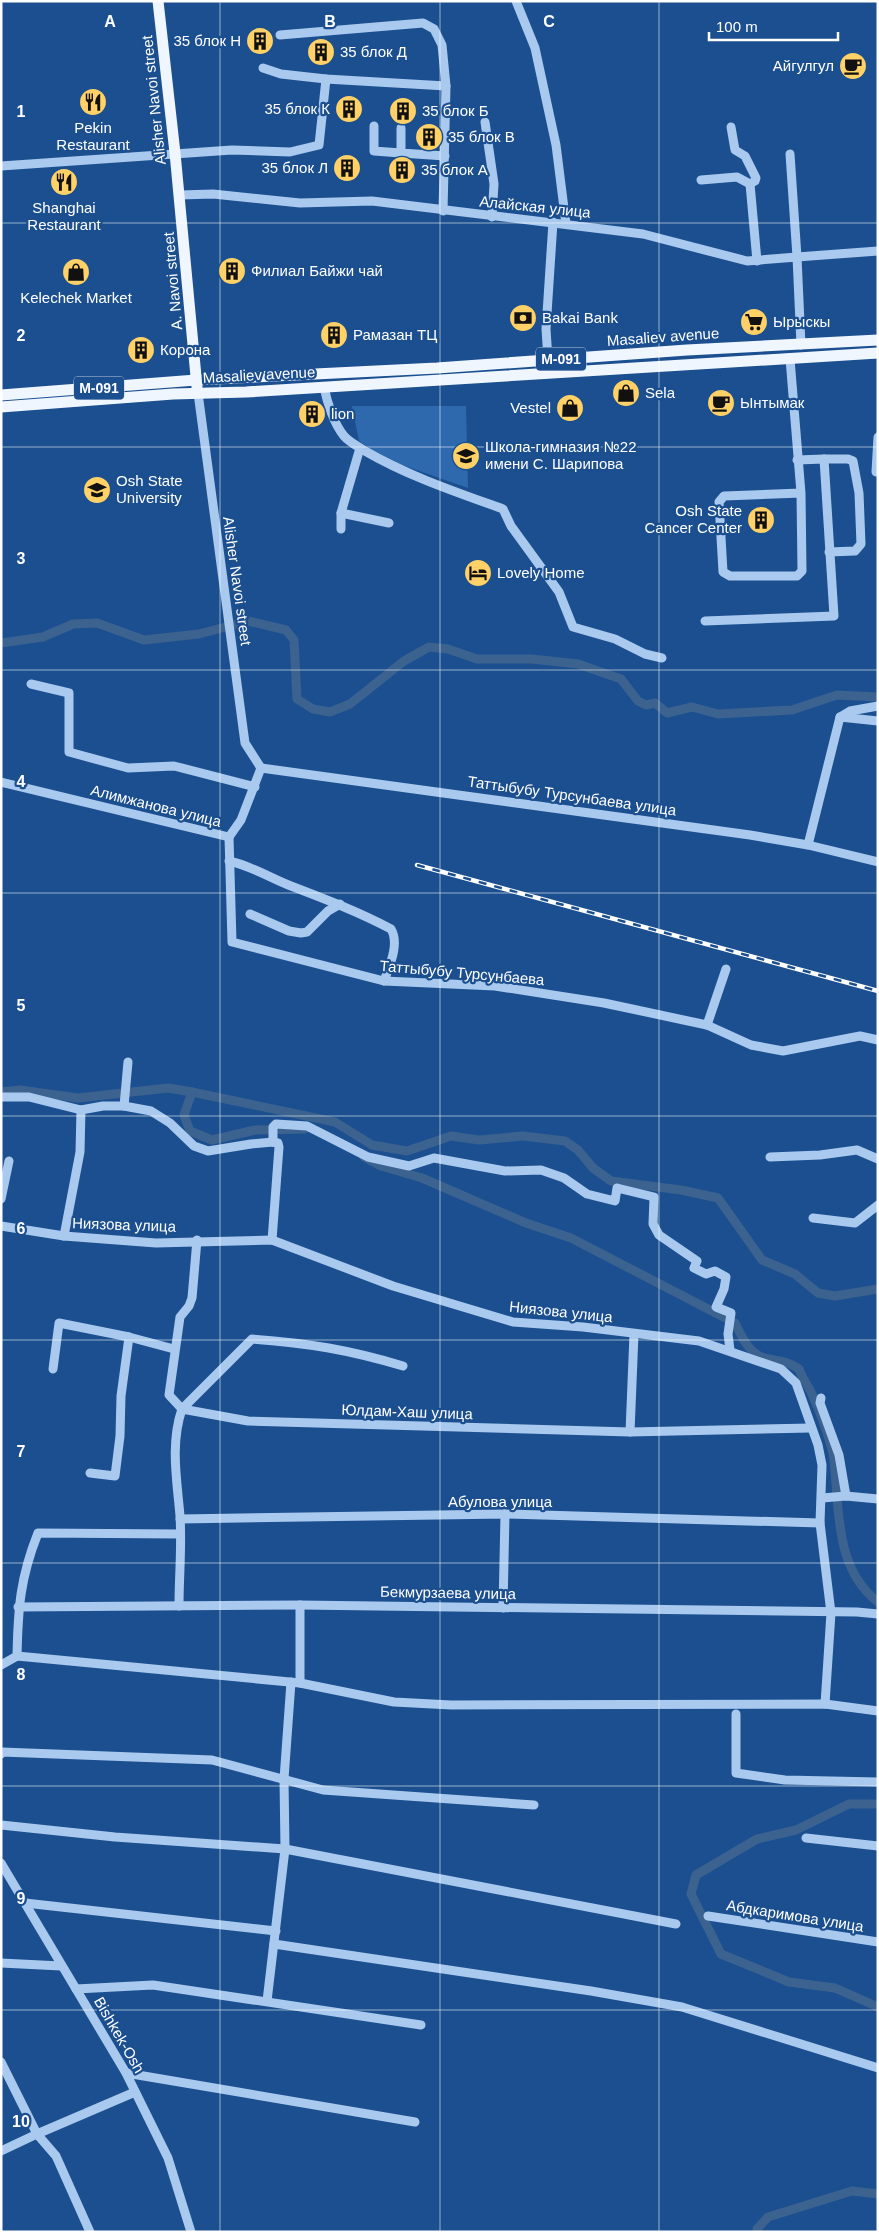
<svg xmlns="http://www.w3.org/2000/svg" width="879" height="2233" font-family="Arial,sans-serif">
<rect width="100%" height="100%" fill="#1b4f8f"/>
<polygon fill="#2e69ad" points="352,406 466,406 468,488 385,459 359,441"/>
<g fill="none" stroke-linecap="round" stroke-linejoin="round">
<g stroke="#3c6290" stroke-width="9">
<polyline points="1,643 43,637 73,624 97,623 144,640 199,634 248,621 286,630 294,640 297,699 313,709 330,712 350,704 404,661 429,647 448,649 477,659 532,659 578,664 621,679 638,701 646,705 655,703 667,713 692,707 718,714 792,710 837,695 878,697"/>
<polyline points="1,1092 20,1090 78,1098 168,1088 192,1092 335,1122 372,1145 407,1151 451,1136 479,1140 523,1136 565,1141 578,1150 593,1168 611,1181 681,1190 718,1198 762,1260 795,1274 818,1293 835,1296 878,1289"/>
<polyline points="192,1092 184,1115 190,1131 212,1140 255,1130 305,1129"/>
<path d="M 364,1157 L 381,1166 L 422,1178 L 526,1223 L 571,1238 L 735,1323 C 742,1337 749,1354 765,1358 C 777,1361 788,1361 799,1369 C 802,1378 807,1384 811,1392 C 820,1411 828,1434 833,1453 C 835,1463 835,1474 836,1484 C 839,1526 841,1574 878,1602"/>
<polyline points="878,1804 849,1804 796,1830 757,1839 696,1875 691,1894 721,1954 789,1982 835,1988 878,2007"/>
<polyline points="757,2232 757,2229 768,2217 852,2191 878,2194"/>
</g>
<g stroke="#a9c9ee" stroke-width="9">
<polyline points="516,1 535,48 556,145 566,224"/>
<polyline points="280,35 423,23 434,29 442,45 446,86 443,211"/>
<polyline points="263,68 281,74 326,79 446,86"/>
<polyline points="485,122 494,184 492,217"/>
<polyline points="374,126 374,151 401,153"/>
<polyline points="731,127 735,150 745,156 756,178 755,181 750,184"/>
<polyline points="401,128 401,153 445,156"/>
<polyline points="790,154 797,257 878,251"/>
<polyline points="1,166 232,150 290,152 319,145 326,79"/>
<polyline points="701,180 737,177 750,184 757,261"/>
<polyline points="180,195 213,194 300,203 372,201 643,234 747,261 797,257 801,345"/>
<polyline points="790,359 801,493 802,571 797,576 730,576 723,572 719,502 724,496 801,493"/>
<polyline points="548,360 546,329 553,222"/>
<path d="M 324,387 C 327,402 334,424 344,436 C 349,442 359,447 365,451 C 408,476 456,492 503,509 L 511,526 L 559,592 L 573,627 L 615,639 L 645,654 L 662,658"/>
<polyline points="198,393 245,743 261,768"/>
<polyline points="824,459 848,459 853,461 859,493 861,544 855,551 829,552"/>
<polyline points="876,472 878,437"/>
<polyline points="341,513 389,523"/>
<polyline points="341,529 341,513 360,448"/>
<polyline points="705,621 834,616 824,459 797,460"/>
<polyline points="31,684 69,693 69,752 128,768 174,766 255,787"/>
<polyline points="840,717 850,711 878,706"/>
<polyline points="261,768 750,835 808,845 878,862"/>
<polyline points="1,782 229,837 241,820 261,768"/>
<polyline points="229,837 232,942 384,981 495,986 604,1003 707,1025 751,1045 783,1051 860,1036 878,1040"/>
<polyline points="808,845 840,717 878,721"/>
<path d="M 229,861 C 252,866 270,878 291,886 C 325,899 359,912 391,929 C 400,944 389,967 384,981"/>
<polyline points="250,914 289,931 301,933 307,932 328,911 340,904"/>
<polyline points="707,1025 726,969"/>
<polyline points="1,1097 29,1097 81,1110 103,1106 124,1106 151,1111 170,1123 194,1146 208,1151 251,1144 273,1142"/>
<polyline points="124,1106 128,1062"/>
<polyline points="273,1142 273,1127 276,1124 307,1126 368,1157 409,1166 434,1158 505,1171 541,1170 564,1178 587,1194 615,1201 617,1188 654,1197 653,1224 659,1235 697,1261 694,1268 706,1274 715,1271 726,1277 724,1289 716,1307 731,1313 728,1334 730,1350"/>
<polyline points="770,1157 820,1155 857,1150 878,1159"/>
<polyline points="1,1199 9,1161"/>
<polyline points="813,1218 855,1223 878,1205"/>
<polyline points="1,1226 64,1236 156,1243 272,1240 393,1286 513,1322 583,1327 699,1341 781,1369 796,1383 818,1445 822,1465 820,1523 831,1613 825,1704"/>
<polyline points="64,1236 80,1152 81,1110"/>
<polyline points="197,1240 192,1298 189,1306 180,1317 169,1395 182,1409 248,1421 630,1432 811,1428"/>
<polyline points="272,1240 279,1147 278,1143 273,1142"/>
<polyline points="53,1369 59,1323 129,1337 174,1349"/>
<polyline points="821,1398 820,1403 839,1455 846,1496"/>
<polyline points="630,1432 634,1334"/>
<polyline points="90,1473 115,1476 120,1436 121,1396 129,1337"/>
<polyline points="822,1498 846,1496 878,1499"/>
<polyline points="180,1519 505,1514 820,1523"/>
<polyline points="300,1605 300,1683"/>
<path d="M 179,1606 C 179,1576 182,1546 180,1516 C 177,1480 170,1444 182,1409 L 252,1339 C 308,1343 350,1350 403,1366"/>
<polyline points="18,1607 300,1605 857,1612 878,1614"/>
<polyline points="503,1608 505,1514"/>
<polyline points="17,1656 300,1683 394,1702 451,1705 825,1704 878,1711"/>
<path d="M 1,1665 L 17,1656 C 18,1609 20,1578 38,1533 L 179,1534"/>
<polyline points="736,1714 736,1773 785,1780 878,1782"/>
<polyline points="1,1754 2,1752 212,1760 323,1790 534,1805"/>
<polyline points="1,1825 115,1837 285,1849 676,1924"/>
<polyline points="806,1838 878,1846"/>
<polyline points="1,1863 126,2073 168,2158 191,2232"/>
<polyline points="25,1903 276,1931"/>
<polyline points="708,1916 878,1942"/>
<polyline points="274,1944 591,1991 682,2007 878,2068"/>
<polyline points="1,1963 61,1966"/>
<polyline points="76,1989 153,1985 421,2025"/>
<polyline points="267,2001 285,1849 284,1779 291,1682"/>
<polyline points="1,2062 37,2134 56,2156 90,2232"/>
<polyline points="126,2073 415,2122"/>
<polyline points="1,2151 37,2134 135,2092"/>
</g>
<g stroke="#f0f6ff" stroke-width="11">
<polyline points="158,1 175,153 197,387"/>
<polyline points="1,395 196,380 437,368 687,350 878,340"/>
<polyline points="1,407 173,394 246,392 878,353"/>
</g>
<g stroke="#fff" stroke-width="4.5">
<polyline id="rail" points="417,865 878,991"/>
</g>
<use href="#rail" stroke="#1b4f8f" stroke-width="2.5" stroke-dasharray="8" stroke-linecap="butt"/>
</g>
<path fill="none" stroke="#fff" stroke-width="1" stroke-opacity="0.55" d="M 220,1 L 220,2232M 440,1 L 440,2232M 659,1 L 659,2232M 1,223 L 878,223M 1,447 L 878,447M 1,670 L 878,670M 1,893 L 878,893M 1,1116 L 878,1116M 1,1340 L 878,1340M 1,1563 L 878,1563M 1,1786 L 878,1786M 1,2010 L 878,2010"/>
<defs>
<g id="building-disc" transform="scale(1.4375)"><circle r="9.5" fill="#ffd166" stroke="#1b4f8f"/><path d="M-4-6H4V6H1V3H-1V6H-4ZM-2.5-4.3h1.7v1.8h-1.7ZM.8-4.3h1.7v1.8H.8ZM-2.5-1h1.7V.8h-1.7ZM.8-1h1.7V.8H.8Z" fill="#111"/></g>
<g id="cafe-disc" transform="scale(1.4375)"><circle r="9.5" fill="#ffd166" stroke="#1b4f8f"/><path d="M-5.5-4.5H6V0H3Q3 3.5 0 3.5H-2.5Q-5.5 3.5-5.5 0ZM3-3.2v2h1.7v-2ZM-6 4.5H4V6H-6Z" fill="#111"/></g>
<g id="restaurant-disc" transform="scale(1.4375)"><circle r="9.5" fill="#ffd166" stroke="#1b4f8f"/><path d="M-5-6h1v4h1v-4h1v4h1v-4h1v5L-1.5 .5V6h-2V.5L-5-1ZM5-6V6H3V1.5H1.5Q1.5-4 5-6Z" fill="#111"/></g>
<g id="shop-disc" transform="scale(1.4375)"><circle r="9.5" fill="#ffd166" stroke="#1b4f8f"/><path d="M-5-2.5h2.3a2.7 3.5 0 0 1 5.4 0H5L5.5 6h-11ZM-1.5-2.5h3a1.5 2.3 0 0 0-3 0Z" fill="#111"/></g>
<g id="bank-disc" transform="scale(1.4375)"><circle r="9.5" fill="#ffd166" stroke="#1b4f8f"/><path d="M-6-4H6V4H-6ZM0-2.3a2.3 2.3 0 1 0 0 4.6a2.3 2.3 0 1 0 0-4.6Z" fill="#111"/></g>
<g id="supermarket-disc" transform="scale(1.4375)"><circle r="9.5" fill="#ffd166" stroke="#1b4f8f"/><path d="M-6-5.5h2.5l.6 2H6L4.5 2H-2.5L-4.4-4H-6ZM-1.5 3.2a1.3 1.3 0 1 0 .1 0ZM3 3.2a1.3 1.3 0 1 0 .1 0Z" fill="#111"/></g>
<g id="school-disc" transform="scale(1.4375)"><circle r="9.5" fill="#ffd166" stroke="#1b4f8f"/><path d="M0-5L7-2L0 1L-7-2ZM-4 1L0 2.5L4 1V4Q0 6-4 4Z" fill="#111"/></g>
<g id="university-disc" transform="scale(1.4375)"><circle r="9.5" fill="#ffd166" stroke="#1b4f8f"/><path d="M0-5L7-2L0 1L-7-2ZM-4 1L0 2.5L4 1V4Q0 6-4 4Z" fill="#111"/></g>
<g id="hotel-disc" transform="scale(1.4375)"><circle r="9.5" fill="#ffd166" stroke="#1b4f8f"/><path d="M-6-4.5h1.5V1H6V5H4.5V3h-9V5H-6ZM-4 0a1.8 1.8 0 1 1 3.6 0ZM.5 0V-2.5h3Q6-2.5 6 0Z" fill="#111"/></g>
</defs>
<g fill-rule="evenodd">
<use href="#building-disc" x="260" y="41"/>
<use href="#building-disc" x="321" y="52"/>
<use href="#cafe-disc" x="853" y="66"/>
<use href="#restaurant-disc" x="93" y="102"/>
<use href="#building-disc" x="349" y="109"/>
<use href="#building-disc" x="403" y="111"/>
<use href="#building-disc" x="429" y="137"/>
<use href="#building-disc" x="347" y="168"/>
<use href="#building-disc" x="402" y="170"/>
<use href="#restaurant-disc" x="64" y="182"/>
<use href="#building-disc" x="232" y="271"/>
<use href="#shop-disc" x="76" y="272"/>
<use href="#bank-disc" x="523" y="318"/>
<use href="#supermarket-disc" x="754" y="322"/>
<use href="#building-disc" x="334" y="335"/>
<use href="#building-disc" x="141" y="350"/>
<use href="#shop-disc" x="626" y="393"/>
<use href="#cafe-disc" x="721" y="403"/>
<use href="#shop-disc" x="570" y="408"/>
<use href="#building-disc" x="312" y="414"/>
<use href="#school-disc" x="466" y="456"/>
<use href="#university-disc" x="97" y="490"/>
<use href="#building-disc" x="761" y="520"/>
<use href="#hotel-disc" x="478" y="573"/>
</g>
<g text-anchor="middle" stroke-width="4.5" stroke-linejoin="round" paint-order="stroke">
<g fill="#1b4f8f" stroke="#bbcadd" stroke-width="1">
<rect x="536" y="347.5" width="50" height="23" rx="4"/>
<rect x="74" y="376.5" width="50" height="23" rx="4"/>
</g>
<g font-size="14" font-weight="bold" fill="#fff">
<text x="561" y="364">М-091</text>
<text x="99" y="393">М-091</text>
</g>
<g font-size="15" fill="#fff" stroke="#1b4f8f" text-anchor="start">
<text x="241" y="46" text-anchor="end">35 блок Н</text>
<text x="340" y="57">35 блок Д</text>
<text x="834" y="71" text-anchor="end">Айгулгул</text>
<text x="330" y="114" text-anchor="end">35 блок К</text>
<text x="422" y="116">35 блок Б</text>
<text x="93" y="133" text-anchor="middle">Pekin<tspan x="93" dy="17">Restaurant</tspan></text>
<text x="448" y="142">35 блок В</text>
<text x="328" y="173" text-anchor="end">35 блок Л</text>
<text x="421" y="175">35 блок А</text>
<text x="64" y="213" text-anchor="middle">Shanghai<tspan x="64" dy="17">Restaurant</tspan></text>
<text x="251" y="276">Филиал Байжи чай</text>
<text x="76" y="303" text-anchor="middle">Kelechek Market</text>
<text x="542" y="323">Bakai Bank</text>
<text x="773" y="327">Ырыскы</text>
<text x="353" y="340">Рамазан ТЦ</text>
<text x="160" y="355">Корона</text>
<text x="645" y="398">Sela</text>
<text x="740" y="408">Ынтымак</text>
<text x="551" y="413" text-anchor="end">Vestel</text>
<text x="331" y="419">lion</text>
<text x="485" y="452">Школа-гимназия №22<tspan x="485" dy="17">имени С. Шарипова</tspan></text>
<text x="116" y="486">Osh State<tspan x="116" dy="17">University</tspan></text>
<text x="742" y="516" text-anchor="end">Osh State<tspan x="742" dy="17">Cancer Center</tspan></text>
<text x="497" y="578">Lovely Home</text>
</g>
<g font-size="15" fill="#fff" stroke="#1b4f8f">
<text transform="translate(154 100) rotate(-96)" y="5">Alisher Navoi street</text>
<text transform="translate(535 207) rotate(6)" y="5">Алайская улица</text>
<text transform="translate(173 281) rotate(-95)" y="5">A. Navoi street</text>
<text transform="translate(663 337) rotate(-4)" y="5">Masaliev avenue</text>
<text transform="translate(259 375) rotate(-3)" y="5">Masaliev avenue</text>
<text transform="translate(237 581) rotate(82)" y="5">Alisher Navoi street</text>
<text transform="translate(572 796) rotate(8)" y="5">Таттыбубу Турсунбаева улица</text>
<text transform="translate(156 806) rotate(14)" y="5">Алимжанова улица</text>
<text transform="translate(462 973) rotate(5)" y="5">Таттыбубу Турсунбаева</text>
<text transform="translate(124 1225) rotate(2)" y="5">Ниязова улица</text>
<text transform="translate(561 1312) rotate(6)" y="5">Ниязова улица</text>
<text transform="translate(407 1412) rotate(2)" y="5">Юлдам-Хаш улица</text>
<text x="500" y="1507">Абулова улица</text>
<text transform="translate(448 1593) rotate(1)" y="5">Бекмурзаева улица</text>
<text transform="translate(795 1916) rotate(9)" y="5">Абдкаримова улица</text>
<text transform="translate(119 2035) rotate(60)" y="5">Bishkek-Osh</text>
</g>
</g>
<g font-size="16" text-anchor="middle" font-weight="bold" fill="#fff" stroke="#1b4f8f" stroke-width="4.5" stroke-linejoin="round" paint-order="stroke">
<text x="110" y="27">A</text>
<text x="330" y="27">B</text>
<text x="549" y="27">C</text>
<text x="21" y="117">1</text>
<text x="21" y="341">2</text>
<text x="21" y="564">3</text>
<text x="21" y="787">4</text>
<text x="21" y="1011">5</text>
<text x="21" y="1234">6</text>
<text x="21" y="1457">7</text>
<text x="21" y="1680">8</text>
<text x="21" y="1904">9</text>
<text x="21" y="2127">10</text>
</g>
<rect width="879" height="2233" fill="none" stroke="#ffffff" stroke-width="5"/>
<path d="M709 32v8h129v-8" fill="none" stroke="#ffffff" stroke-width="2.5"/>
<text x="716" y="32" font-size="15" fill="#ffffff" stroke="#1b4f8f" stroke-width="4" paint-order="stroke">100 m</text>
</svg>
